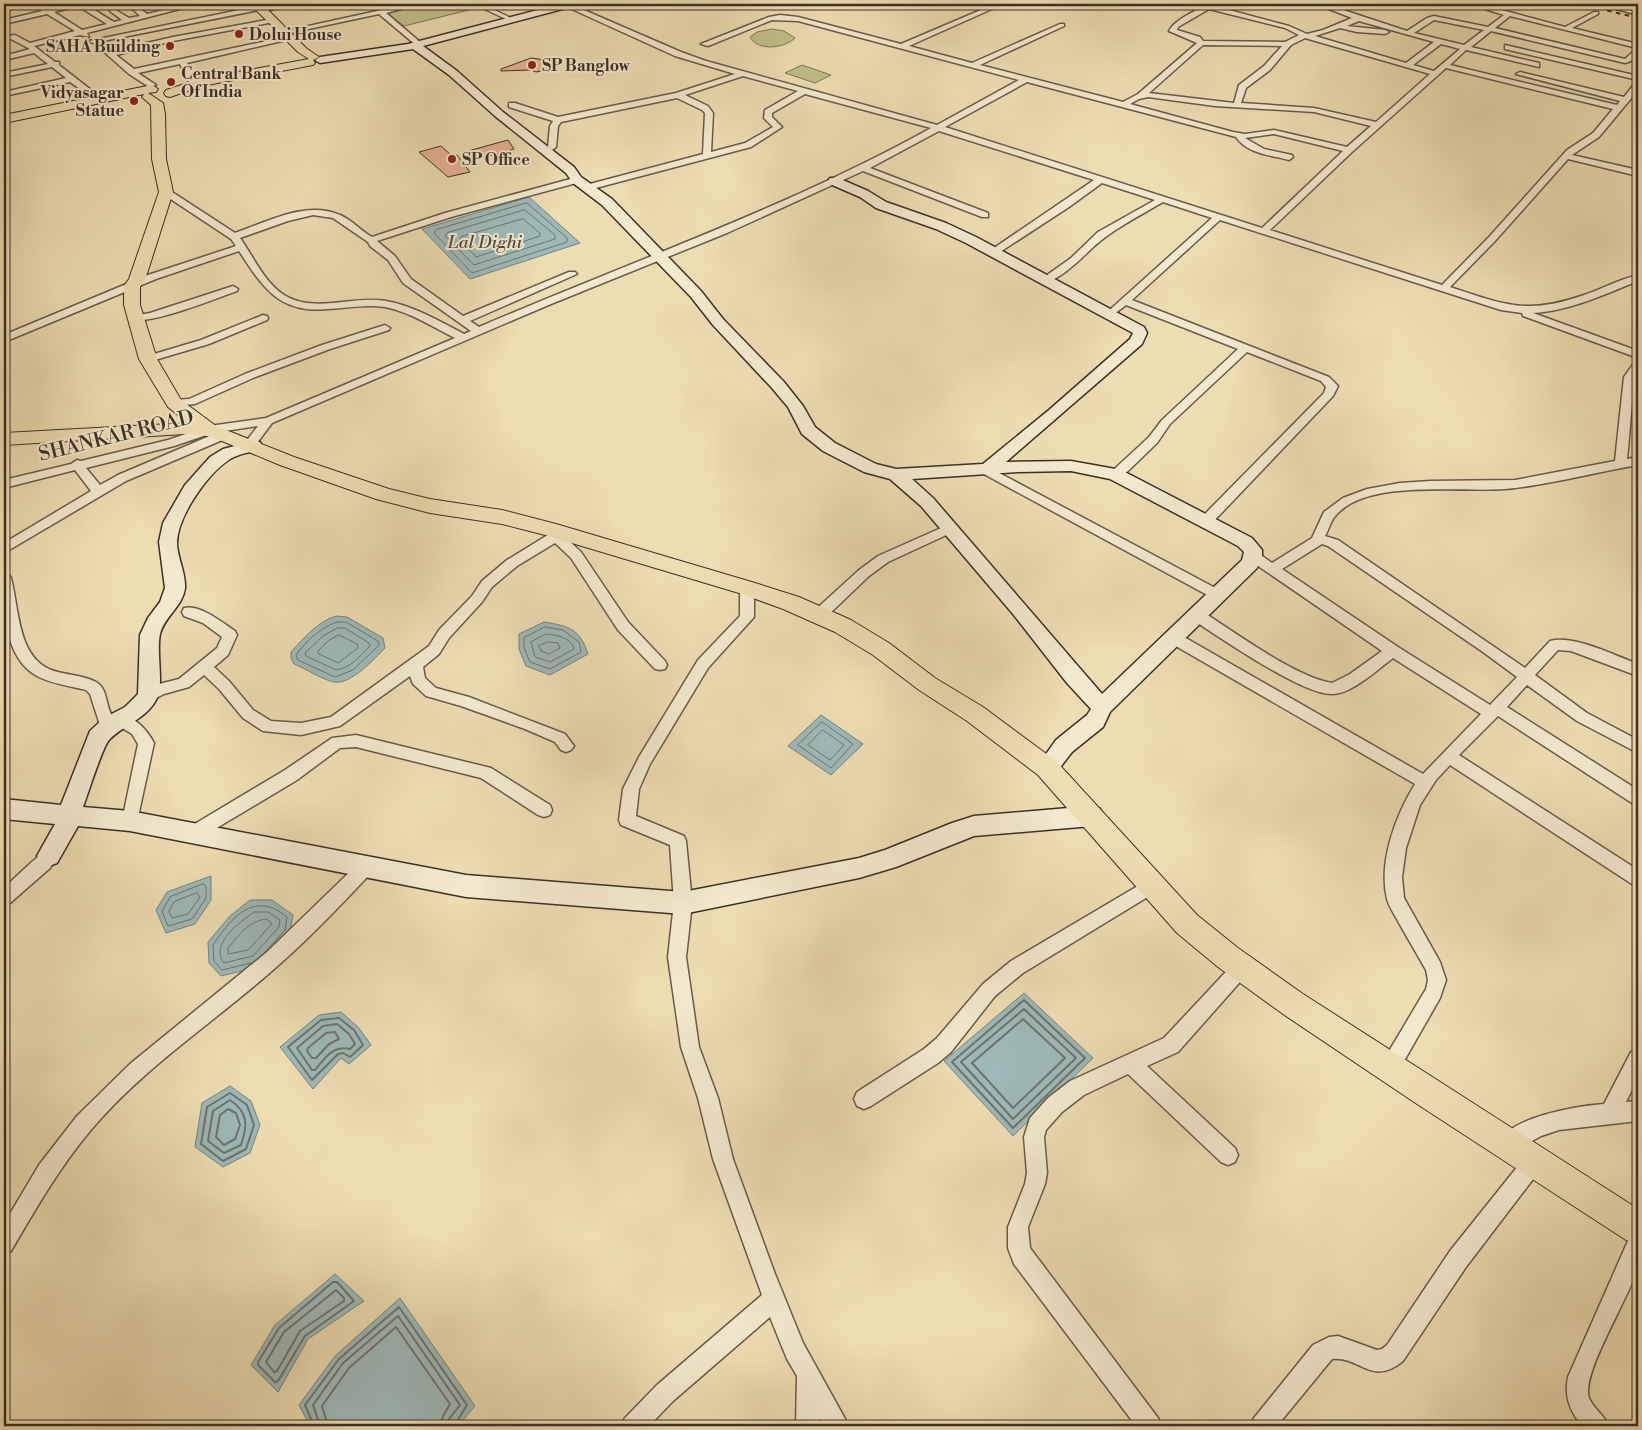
<svg xmlns="http://www.w3.org/2000/svg" width="1642" height="1430" font-family="'Libre Bodoni',serif">
<rect width="100%" height="100%" fill="#edddb3"/>
<filter id="stains"><feTurbulence type="fractalNoise" baseFrequency=".004" numOctaves="4"/><feColorMatrix values="0 0 0 0 .2 0 0 0 0 .09 0 0 0 0 .02 0 0 0 .5 -.17"/></filter>
<radialGradient id="worn" r=".72"><stop offset=".6" stop-color="#630" stop-opacity="0"/><stop offset="1" stop-color="#630" stop-opacity=".3"/></radialGradient>
<g fill="#c0be87" stroke="#7e7756">
<polygon points="427,4 469,4 477,8 404,26 387,13"/>
<path d="M 772,29 L 784,31 L 795,38 C 785,48 758,52 750,37 L 757,32 Z"/>
<polygon points="802,65 831,75 815,83 785,73"/>
</g>
<g fill="#9eb9b8" stroke="#77827d">
<polygon points="529,197 580,243 470,279 422,229"/>
<path d="M 336,616 L 347,617 L 383,638 L 385,648 C 374,659 351,685 334,682 C 321,679 306,669 294,664 L 291,658 L 291,652 C 304,638 317,622 336,616 Z"/>
<path d="M 544,622 C 569,626 580,629 588,654 L 550,675 L 526,666 L 519,649 L 519,634 Z"/>
<polygon points="821,715 863,744 831,775 788,746"/>
<polygon points="211,876 211,900 195,924 166,933 156,910 167,892"/>
<polygon points="250,900 272,900 293,915 290,932 258,967 221,976 209,963 208,942 230,916"/>
<polygon points="1024,993 1093,1058 1013,1136 944,1061"/>
<polygon points="341,1012 358,1027 371,1045 349,1064 341,1058 313,1089 280,1047 319,1015"/>
<polygon points="230,1086 251,1101 260,1125 250,1153 223,1167 195,1147 202,1103"/>
<polygon points="335,1274 364,1301 308,1339 278,1392 251,1365 275,1325"/>
<polygon points="400,1298 475,1406 458,1426 310,1426 299,1405 335,1356"/>
</g>
<g fill="none" stroke-linecap="round" stroke-linejoin="round">
<g stroke="#6d746e" stroke-width="1">
<polygon points="527,203 567,238 567,242 472,273 434,233 436,230"/>
<polygon points="525,210 555,235 555,239 474,265 445,236 447,233"/>
<polygon points="523,219 540,233 540,236 476,257 460,240 461,237"/>
<path d="M 337,622 L 346,622 L 378,641 L 379,645 L 353,670 L 335,677 L 298,660 L 296,655 C 307,640 320,628 337,622 Z"/>
<polygon points="545,627 563,630 579,642 581,652 550,669 530,662 524,648 524,638"/>
<path d="M 338,628 L 345,628 L 369,643 L 370,646 C 360,656 351,668 336,670 L 306,656 L 305,653 L 323,636 Z"/>
<path d="M 546,634 C 556,635 571,637 574,649 L 550,662 L 535,657 L 531,642 Z"/>
<polygon points="339,635 357,644 358,648 338,663 319,654 318,651 328,641"/>
<polygon points="548,642 558,643 560,648 549,654 541,651 539,646"/>
<polygon points="822,722 853,744 831,768 798,745"/>
<polygon points="823,730 844,745 830,760 808,745"/>
<polygon points="203,884 206,886 206,898 192,919 168,926 162,911 170,897"/>
<polygon points="197,893 200,897 188,914 172,918 169,911 174,902"/>
<path d="M 254,912 L 268,912 L 280,920 L 279,927 L 253,956 L 224,963 C 209,944 240,922 254,912 Z"/>
<path d="M 266,919 L 271,922 L 271,925 L 248,950 L 228,954 L 228,948 C 239,935 248,921 266,919 Z"/>
<path d="M 251,963 L 222,970 L 214,961 L 213,945 C 232,917 254,890 287,917 L 285,930 L 265,952"/>
</g>
<g stroke="#6d746e" stroke-width="2">
<polygon points="1024,1000 1085,1058 1013,1128 952,1062"/>
<polygon points="1024,1009 1076,1058 1013,1119 961,1062"/>
<polygon points="339,1018 354,1030 363,1045 350,1057 343,1053 338,1054 312,1080 288,1047 321,1020"/>
<polygon points="1023,1019 1065,1058 1013,1108 972,1063"/>
<path d="M 337,1024 L 349,1034 L 355,1044 L 350,1049 C 333,1045 325,1058 315,1070 L 312,1070 L 297,1048 L 323,1026 Z"/>
<polygon points="335,1032 339,1039 329,1044 316,1058 312,1058 307,1051 308,1048 326,1033"/>
<polygon points="230,1093 247,1105 254,1125 246,1149 223,1161 201,1144 207,1107"/>
<path d="M 230,1100 C 248,1112 248,1125 241,1145 L 224,1153 L 208,1141 L 213,1111 Z"/>
<polygon points="228,1109 236,1113 240,1125 235,1139 224,1145 216,1137 220,1115"/>
<polygon points="333,1282 337,1282 354,1301 305,1336 278,1381 275,1382 258,1365 258,1362 279,1328"/>
<polygon points="336,1290 344,1298 344,1301 300,1331 277,1371 274,1372 266,1362 284,1332"/>
<polyline points="314,1426 305,1405 339,1359 399,1307 467,1405 454,1426"/>
<polyline points="320,1426 313,1405 343,1363 398,1316 460,1405 449,1419 448,1426"/>
<polyline points="328,1426 322,1406 349,1368 396,1327 450,1404 443,1416 441,1426"/>
</g>
</g>
<g fill="#e7b295" stroke="#3c3025">
<polygon points="531,58 546,60 546,70 536,72 531,70 501,71 501,69"/>
<polygon points="508,140 514,149 471,161 468,151"/>
<polygon points="441,146 452,156 457,155 470,172 448,177 419,152"/>
</g>
<g fill="none" stroke-linecap="round" stroke-linejoin="round">
<g stroke="#685b48" stroke-width="3">
<g id="street">
<polygon points="18,4 29,4 4,11 4,7"/>
<path d="M 33,4 L 40,4 L 49,9 C 85,0 83,3 114,22 L 122,20 L 110,11 L 110,9 L 114,9 L 129,18 L 140,16 L 127,4 L 134,4 L 147,14 L 189,4 L 199,4 L 87,33 L 89,37 L 80,35 L 34,46 L 55,62 L 59,62 L 59,65 L 100,97 L 100,101 L 97,101 L 70,82 L 4,96 L 4,92 L 66,78 L 52,67 L 4,77 L 4,73 L 48,64 L 34,53 L 4,60 L 4,56 L 30,49 L 11,39 L 4,40 L 4,36 L 15,35 L 30,43 L 75,31 L 47,14 L 4,24 L 4,20 L 42,11 ZM 78,6 L 107,24 L 82,30 L 54,12 Z"/>
<polygon points="283,4 295,4 262,12 259,10 93,43 89,41 258,6 261,8"/>
<polygon points="409,4 420,4 386,13 420,42 420,46 417,46 379,14 285,34 281,32"/>
<polygon points="474,4 482,4 515,20 510,21"/>
<path d="M 564,4 L 570,4 L 681,52 L 706,61 L 937,125 L 1019,80 L 798,21 L 772,20 L 708,46 L 701,44 L 769,17 L 780,15 L 798,17 L 901,44 L 995,4 L 1003,4 L 909,46 L 972,63 L 1060,24 L 1064,24 L 1064,26 L 980,65 L 1123,102 L 1138,94 L 1197,43 L 1169,31 C 1174,20 1205,4 1216,4 L 1214,6 L 1289,26 L 1307,34 L 1323,30 L 1352,18 L 1316,4 L 1325,4 L 1407,31 L 1427,18 L 1434,16 L 1488,27 L 1504,15 L 1469,4 L 1479,4 L 1565,27 L 1594,12 L 1598,12 L 1598,14 L 1572,28 L 1638,44 C 1638,55 1637,60 1625,63 L 1491,31 L 1471,47 L 1539,63 L 1539,67 L 1466,50 L 1450,65 L 1617,105 L 1620,101 L 1516,74 L 1520,72 L 1624,97 L 1635,83 L 1638,83 L 1638,90 L 1599,137 L 1572,155 L 1638,170 L 1638,176 L 1568,159 L 1495,241 L 1450,287 C 1505,305 1527,315 1584,295 C 1602,289 1620,279 1638,275 L 1638,281 C 1605,294 1570,311 1533,313 L 1638,351 L 1638,358 L 1523,316 L 1522,313 L 1501,310 L 1220,220 L 1132,300 L 1329,377 L 1338,386 L 1333,396 L 1211,524 L 1201,524 L 1200,521 L 1201,518 L 1324,393 L 1326,387 L 1321,381 L 1247,352 L 1170,424 L 1157,443 L 1128,471 L 1119,477 L 1111,477 L 1109,474 L 1149,437 L 1162,420 L 1238,349 L 1126,305 L 1109,318 L 1104,315 L 1212,218 L 1163,202 C 1136,218 1110,230 1087,253 C 1079,261 1054,284 1043,282 L 1043,278 L 1071,258 L 1098,232 L 1155,200 L 1102,183 L 1069,207 L 997,254 L 991,254 L 991,250 L 1094,180 L 939,131 L 870,168 L 988,213 L 988,217 L 982,217 L 863,171 L 727,233 L 551,304 L 272,423 L 254,447 L 250,448 L 244,444 L 258,426 L 212,433 L 174,446 L 86,468 L 100,485 L 118,475 L 212,435 L 220,435 L 222,438 L 220,441 L 126,481 L 4,553 L 4,543 L 91,491 L 75,470 L 4,488 L 4,480 L 71,464 L 77,460 L 81,461 L 168,440 L 209,426 L 266,418 L 455,338 C 433,327 410,312 385,307 C 366,304 348,308 328,309 C 280,314 263,288 239,251 L 156,279 L 4,342 L 4,335 L 148,275 L 236,246 L 231,239 L 163,194 L 163,190 L 169,190 L 235,233 C 267,222 307,200 340,215 C 352,220 361,231 372,237 L 445,213 L 574,178 L 580,178 L 580,182 L 451,217 L 377,241 L 395,256 L 411,279 L 463,316 L 569,272 L 575,272 L 577,274 L 470,321 L 479,327 C 630,262 787,208 931,128 L 805,94 L 772,113 L 772,117 L 782,127 L 751,147 L 592,189 L 586,189 L 586,185 L 703,154 L 705,113 L 702,110 L 677,98 L 561,122 L 558,126 L 556,147 L 552,150 L 548,147 L 550,126 L 553,121 L 509,107 L 509,103 L 515,103 L 558,117 L 676,93 L 735,74 L 675,56 L 565,6 ZM 1209,9 L 1285,28 L 1299,35 L 1285,42 L 1203,41 L 1200,37 L 1177,30 L 1178,27 ZM 1510,16 L 1637,48 L 1625,59 L 1495,28 ZM 1434,20 L 1484,30 L 1464,45 L 1414,33 ZM 1359,21 L 1434,42 L 1406,63 L 1315,36 L 1340,28 L 1357,32 L 1385,34 L 1389,32 L 1385,30 L 1347,26 ZM 1305,38 L 1430,74 L 1376,122 L 1314,108 L 1241,103 L 1246,88 L 1270,70 L 1291,45 ZM 1441,44 L 1460,49 L 1434,71 L 1413,65 ZM 1203,45 L 1282,46 L 1264,66 L 1239,85 L 1234,103 L 1149,93 ZM 1446,68 L 1613,109 L 1593,133 L 1567,150 L 1489,237 L 1442,285 L 1270,230 L 1352,152 ZM 743,76 L 798,91 L 765,110 L 764,118 L 773,127 L 745,143 L 711,152 L 713,113 L 708,106 L 685,95 ZM 1027,82 L 1236,137 C 1247,154 1271,155 1289,160 L 1293,157 L 1292,155 L 1264,149 L 1245,138 L 1274,134 L 1343,151 L 1262,228 L 945,127 ZM 1148,97 L 1215,106 L 1314,112 L 1371,126 L 1347,147 L 1274,130 L 1245,134 L 1233,132 L 1130,104 L 1139,99 ZM 313,215 L 333,218 L 368,242 L 370,246 L 388,260 L 403,283 L 471,331 L 464,334 C 439,321 414,306 386,301 C 353,295 315,314 284,295 C 264,282 253,256 240,238 L 288,221 Z"/>
<polygon points="1599,4 1609,4 1638,11 1638,15"/>
<polygon points="272,19 274,20 274,22 173,41 116,55 134,69 291,36 295,38 187,63 197,82 193,84 189,82 180,64 138,73 156,85 149,87 129,74 102,50 106,48 112,51 173,37"/>
<polygon points="1505,45 1638,76 1638,80 1505,49"/>
<path d="M 233,286 L 238,289 L 237,291 C 220,297 143,328 132,318 L 133,316 L 150,313 Z"/>
<polygon points="263,315 267,316 268,318 267,320 209,344 148,362 143,359 144,357 201,340"/>
<polygon points="385,325 390,328 389,330 330,349 253,378 195,404 174,406 168,403 174,400 189,399 245,374 322,345"/>
<path d="M 1638,362 C 1639,375 1633,390 1632,404 C 1630,422 1629,441 1627,459 L 1638,457 L 1638,465 C 1597,472 1556,483 1515,488 C 1470,495 1363,475 1333,519 C 1330,524 1328,531 1325,536 L 1338,540 L 1525,668 L 1550,641 C 1573,634 1616,656 1638,664 L 1638,676 L 1571,651 L 1558,650 L 1535,675 L 1587,713 L 1638,740 L 1638,753 L 1577,721 L 1527,685 L 1507,707 L 1638,790 L 1638,805 L 1632,803 L 1498,716 L 1459,755 L 1638,870 L 1638,886 L 1632,884 L 1450,765 L 1436,780 L 1420,805 L 1406,848 L 1402,877 L 1404,898 L 1440,962 L 1446,980 L 1440,998 L 1396,1075 L 1389,1078 L 1382,1075 L 1379,1068 L 1426,989 L 1428,980 L 1426,970 C 1417,954 1408,939 1399,923 C 1395,915 1389,907 1387,899 C 1378,862 1396,815 1415,784 L 1167,641 L 1165,637 L 1167,633 L 1172,632 L 1177,633 L 1423,774 L 1481,714 L 1393,658 C 1378,669 1351,695 1331,694 C 1301,694 1218,636 1190,618 L 1188,614 L 1190,610 L 1200,610 C 1233,631 1295,677 1332,683 L 1350,674 L 1382,651 L 1248,559 L 1246,556 L 1248,553 L 1258,553 L 1272,563 L 1312,538 L 1324,512 L 1343,498 L 1367,489 L 1400,483 L 1430,481 L 1515,480 L 1615,461 L 1624,377 L 1634,363 ZM 1322,544 L 1328,546 L 1483,652 L 1517,677 L 1490,705 L 1398,647 L 1282,569 Z"/>
<polygon points="986,466 1221,591 1223,594 1221,597 1211,597 982,473 980,470"/>
<polygon points="950,524 956,528 955,531 888,562 869,576 824,619 814,619 812,615 814,611 859,570 878,556"/>
<path d="M 562,529 L 567,530 L 568,533 L 565,537 L 581,552 L 628,622 L 665,661 L 667,665 L 665,669 L 660,670 L 655,669 L 618,630 L 571,558 L 555,543 L 517,566 L 492,587 L 482,602 L 449,638 L 439,654 L 423,667 L 425,678 L 436,688 L 469,697 L 565,734 L 574,746 L 571,750 L 566,752 L 561,750 L 555,742 L 525,729 L 461,706 L 426,696 L 413,684 L 410,676 L 340,726 L 301,735 L 263,731 L 243,718 L 219,689 L 204,675 L 189,687 L 164,694 L 148,702 L 143,700 L 141,696 L 143,692 L 155,685 L 179,679 L 217,648 L 222,637 L 203,623 L 184,616 L 182,612 L 184,608 C 200,604 223,623 235,631 L 237,635 L 228,655 L 214,667 L 229,681 L 253,710 L 271,721 L 301,723 L 331,717 L 429,646 L 439,630 L 472,596 L 482,581 L 507,560 L 551,533 Z"/>
<path d="M 4,573 L 9,575 L 11,578 C 19,608 17,656 51,670 C 65,675 83,675 96,682 C 110,690 104,710 115,718 L 122,714 C 137,719 147,730 154,743 L 136,826 L 130,828 L 124,826 L 122,821 L 138,744 L 132,734 L 119,726 L 112,730 L 99,722 L 90,694 L 86,690 C 70,686 52,684 37,676 C 4,658 2,606 4,573 Z"/>
<polygon points="747,583 752,585 754,588 754,617 708,668 650,764 639,789 636,816 684,836 686,841 692,903 686,957 699,1047 718,1098 733,1159 775,1274 803,1343 849,1426 824,1426 820,1418 820,1426 796,1426 797,1376 787,1359 770,1317 673,1401 649,1426 621,1426 625,1418 657,1385 762,1295 713,1159 698,1098 681,1047 668,957 674,903 670,845 621,825 619,820 623,789 639,757 698,660 740,616 740,588 742,585"/>
<polygon points="356,735 491,768 550,805 552,810 550,815 544,817 538,815 481,778 356,747 340,748 297,780 200,838 194,840 188,838 186,833 188,828 285,770 332,738"/>
<path d="M 49,849 L 55,851 L 57,856 L 50,868 L 10,903 L 4,906 L 4,888 C 13,880 41,852 49,849 Z"/>
<path d="M 366,860 L 372,862 L 374,867 L 372,872 C 338,908 304,944 266,976 C 207,1027 140,1071 90,1131 C 59,1168 35,1210 11,1251 L 4,1254 L 4,1224 L 39,1165 L 77,1116 L 130,1064 L 267,952 L 360,862 Z"/>
<polygon points="1153,877 1159,880 1161,885 1159,890 1023,973 995,996 951,1052 938,1063 871,1106 864,1109 857,1106 854,1099 857,1092 924,1049 937,1038 983,984 1011,961"/>
<polygon points="1242,959 1248,961 1251,967 1248,973 1178,1052 1147,1066 1235,1148 1238,1155 1235,1162 1228,1165 1221,1162 1128,1074 1084,1095 1062,1112 1046,1130 1044,1137 1047,1173 1045,1184 1028,1227 1030,1248 1158,1418 1162,1426 1136,1426 1014,1264 1008,1248 1008,1227 1025,1184 1027,1173 1024,1137 1030,1118 1048,1098 1070,1081 1164,1038 1236,961"/>
<path d="M 1638,1050 L 1638,1078 L 1626,1102 L 1638,1101 L 1638,1121 L 1559,1130 L 1541,1136 L 1507,1155 L 1500,1152 L 1497,1145 C 1508,1117 1577,1106 1604,1104 L 1631,1052 Z"/>
<path d="M 1533,1153 L 1540,1156 L 1543,1163 L 1540,1170 L 1466,1267 L 1403,1361 C 1371,1387 1361,1356 1332,1359 L 1277,1426 L 1250,1426 L 1254,1418 L 1313,1345 L 1329,1337 L 1338,1336 L 1377,1350 L 1382,1349 L 1387,1345 L 1450,1251 L 1526,1156 Z"/>
<path d="M 1638,1230 C 1639,1241 1640,1255 1638,1265 C 1633,1293 1580,1373 1589,1398 C 1593,1408 1604,1415 1609,1426 L 1582,1426 C 1570,1411 1564,1397 1568,1377 L 1631,1234 Z"/>
</g>
</g>
<g stroke="#3c3025" stroke-width="3">
<g id="secondary">
<path d="M 561,4 L 576,4 L 574,6 L 423,46 L 457,71 L 503,112 L 574,167 L 581,177 L 612,199 L 701,291 L 723,319 L 784,382 L 803,406 L 815,427 L 835,443 L 876,464 L 896,469 L 983,464 L 1049,410 L 1130,339 L 1133,333 L 966,243 L 936,229 L 876,208 L 860,197 L 830,184 L 828,181 L 830,178 L 838,178 L 868,191 L 886,202 L 946,223 L 976,237 L 1144,327 L 1147,333 L 1142,344 L 1006,462 L 1071,461 L 1121,470 L 1252,538 L 1262,550 L 1262,556 L 1257,568 L 1110,712 L 1103,727 L 1072,752 L 1055,774 L 1047,777 L 1039,774 L 1036,768 L 1056,740 L 1087,715 L 1091,709 L 1067,683 L 1013,614 L 921,506 L 890,479 L 864,472 L 823,451 L 802,434 L 788,407 L 772,388 L 713,325 L 691,297 L 602,205 L 573,183 L 566,173 L 495,116 L 449,75 L 413,49 L 320,63 L 315,60 L 320,57 L 408,44 ZM 1071,471 L 1110,479 L 1238,546 L 1244,552 L 1242,560 L 1102,694 L 933,498 L 912,479 L 1018,472 Z"/>
<path d="M 254,441 L 260,442 L 262,446 L 260,450 C 252,452 242,453 234,457 C 211,468 177,516 177,543 C 177,557 186,573 185,588 C 183,606 164,617 160,634 C 156,652 164,684 157,698 C 147,719 124,724 109,740 C 102,748 88,794 83,807 L 130,811 L 466,875 L 683,892 L 859,858 L 885,850 L 952,823 L 974,816 L 1092,806 L 1100,809 L 1103,816 L 1100,823 L 1092,826 L 974,836 L 896,867 L 859,878 L 683,914 L 466,897 L 130,831 L 78,826 L 57,863 L 49,866 L 41,863 L 37,856 L 55,824 L 4,819 L 4,799 L 61,805 L 90,731 L 104,718 L 125,707 L 138,694 L 140,635 L 148,618 L 160,602 L 165,588 L 159,542 L 163,523 L 185,485 L 210,457 L 223,449 Z"/>
</g>
</g>
<g stroke="#3c3025" stroke-width="2">
<g id="primary">
<polygon points="247,4 259,4 266,8 306,48 319,57 313,60 315,63 313,65 202,86 170,97 166,96 164,93 166,90 200,79 309,59 298,52 258,12"/>
<polygon points="152,85 158,89 156,92 148,93 163,103 165,114 166,159 173,192 145,280 140,287 140,305 157,359 181,400 216,426 294,457 389,489 430,499 502,510 556,524 755,583 799,597 851,620 889,643 935,678 983,707 1056,761 1197,915 1238,948 1303,994 1638,1209 1638,1244 1626,1240 1417,1104 1283,1014 1218,967 1177,933 1038,775 967,721 919,690 873,655 835,632 783,609 739,593 545,535 502,524 430,513 376,499 280,465 217,439 207,436 185,434 4,445 4,433 188,423 168,407 139,359 124,305 124,286 129,279 159,192 152,159 151,105 142,97 144,94 4,123 4,115"/>
</g>
</g>
<use href="#street" fill="#f3e9ce" fill-rule="evenodd"/>
<use href="#secondary" fill="#f3e9ce" fill-rule="evenodd"/>
<use href="#primary" fill="#edddb3" fill-rule="evenodd"/>
<polyline stroke="#3c3025" stroke-width="2" stroke-dasharray="4.5 4.5" stroke-linecap="butt" points="1581,4 1638,18"/>
</g>
<g fill="#8f2418" stroke="#f3e9ce" stroke-width="2">
<circle cx="239" cy="34" r="5"/>
<circle cx="170" cy="46" r="5"/>
<circle cx="532" cy="65" r="5"/>
<circle cx="171" cy="82" r="5"/>
<circle cx="134" cy="101" r="5"/>
<circle cx="452" cy="159" r="5"/>
</g>
<g text-anchor="middle" stroke-width="4" stroke-linejoin="round" paint-order="stroke">
<g font-size="16" font-weight="bold" fill="#3c3025" stroke="#f3e9ce" text-anchor="start">
<text x="249" y="40">Dolui House</text>
<text x="160" y="52" text-anchor="end">SAHA Building</text>
<text x="542" y="71">SP Banglow</text>
<text x="181" y="79">Central Bank<tspan x="181" dy="18">Of India</tspan></text>
<text x="124" y="98" text-anchor="end">Vidyasagar<tspan x="124" dy="18">Statue</tspan></text>
<text x="462" y="165">SP Office</text>
</g>
<g font-size="18" font-style="italic" fill="#504b42" stroke="#f3e9ce">
<text x="485" y="248">Lal Dighi</text>
</g>
<g font-size="20" fill="#3c3025" stroke="#f3e9ce">
<text transform="translate(116 435) rotate(-14)" y="7">SHANKAR ROAD</text>
</g>
</g>
<rect width="1642" height="1430" fill="none" stroke="#edddb3" stroke-width="20"/>
<rect x="5" y="5" width="1632" height="1420" fill="none" stroke="#3c3025" stroke-width="2.5"/>
<rect x="10" y="10" width="1622" height="1410" fill="none" stroke="#3c3025"/>
<rect width="100%" height="100%" filter="url(#stains)"/>
<rect width="100%" height="100%" fill="url(#worn)"/>
</svg>
